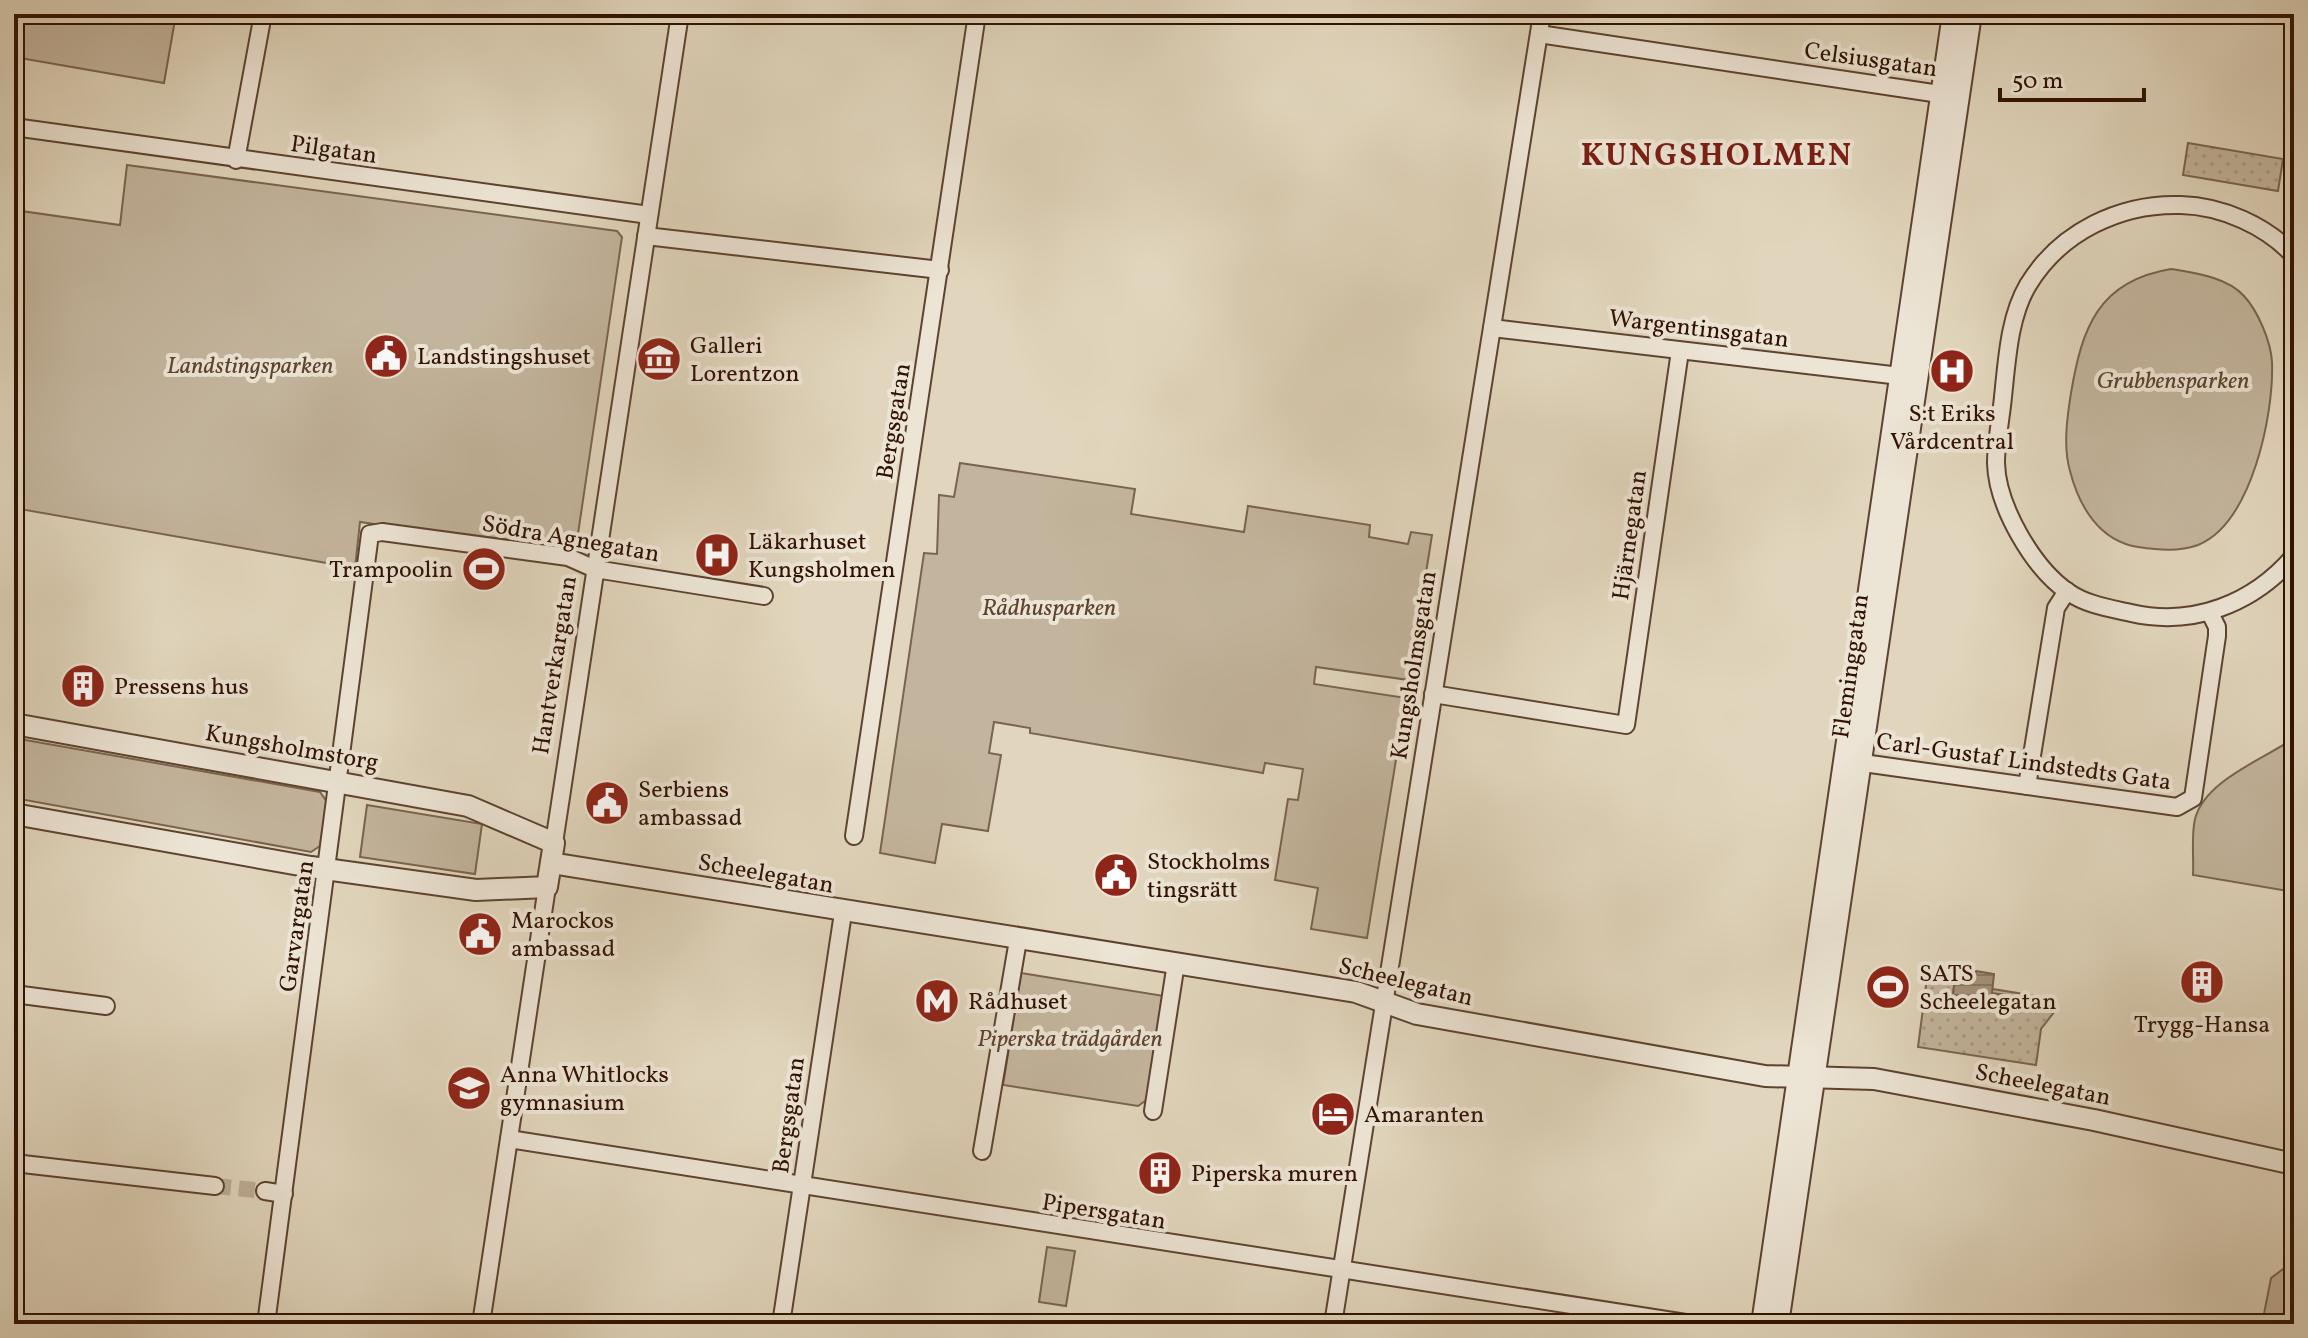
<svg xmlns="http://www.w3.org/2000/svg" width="2308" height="1338" font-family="Vollkorn,serif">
<defs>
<pattern id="grass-dots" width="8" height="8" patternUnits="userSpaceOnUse" patternTransform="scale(2)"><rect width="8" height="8" fill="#c3b59d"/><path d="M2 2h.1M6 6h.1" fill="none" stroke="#a89b85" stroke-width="1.8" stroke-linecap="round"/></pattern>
<pattern id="water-rules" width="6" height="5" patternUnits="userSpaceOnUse" patternTransform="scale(2)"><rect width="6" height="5" fill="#a5937d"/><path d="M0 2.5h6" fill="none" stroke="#877764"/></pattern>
</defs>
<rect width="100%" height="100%" fill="#e1d6bd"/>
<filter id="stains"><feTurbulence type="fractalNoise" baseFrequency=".0025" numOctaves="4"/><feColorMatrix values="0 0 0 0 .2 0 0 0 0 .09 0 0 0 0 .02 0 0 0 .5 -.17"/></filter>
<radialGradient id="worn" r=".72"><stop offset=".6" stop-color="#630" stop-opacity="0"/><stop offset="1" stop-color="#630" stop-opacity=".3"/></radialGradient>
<g fill="url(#grass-dots)" stroke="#7a644f" stroke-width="2">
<polygon points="2188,143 2283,159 2278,191 2183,175"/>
<polygon points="1928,970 1955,977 1953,995 2026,1006 2027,998 1991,994 1992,989 2049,998 2058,1007 2041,1029 2036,1065 1918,1047"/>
</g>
<g fill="#c3b59d" stroke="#7a644f" stroke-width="2">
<polygon points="40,14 176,14 164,83 14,57 14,15 39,20"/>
<polygon points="127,165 617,231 622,237 575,554 360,522 355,568 14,508 14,210 120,225"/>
<path d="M 2171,269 C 2195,273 2227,277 2244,296 C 2258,311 2271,342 2272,362 C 2274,414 2252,523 2198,545 C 2179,552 2158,550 2138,547 C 2099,541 2079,506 2070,471 C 2063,447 2067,418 2071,393 C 2082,328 2098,281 2171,269 Z"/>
<polygon points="960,463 1135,489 1131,514 1244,532 1248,506 1370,525 1369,537 1408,544 1411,532 1432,535 1409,680 1316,667 1314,684 1406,698 1367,938 1311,929 1318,888 1275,880 1288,799 1298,800 1303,769 1265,763 1263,773 1030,733 1030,728 994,722 989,753 1001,755 988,831 942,824 935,863 880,853 924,553 937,554 939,495 954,497"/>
<polygon points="14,738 320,792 327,802 320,846 311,852 14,798"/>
<path d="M 2294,738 L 2294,892 L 2193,875 C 2194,858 2191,836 2195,819 C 2205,780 2263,760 2294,738 Z"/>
<polygon points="367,805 482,824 475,874 360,857"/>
<polygon points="1021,973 1164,996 1148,1099 1138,1106 1003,1085"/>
<polygon points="1047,1247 1075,1251 1066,1306 1039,1302"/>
<polygon points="2294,1261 2294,1324 2262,1324 2271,1278"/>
</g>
<polygon fill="url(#water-rules)" stroke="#775f4b" stroke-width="2" points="1976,971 1994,974 1992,993 2028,998 2026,1006 1953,995 1955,977 1975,979"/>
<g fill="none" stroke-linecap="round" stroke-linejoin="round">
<polyline stroke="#beaf97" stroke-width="16" stroke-dasharray="16 8" stroke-linecap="butt" points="215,1186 265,1191"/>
<g stroke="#5d4330" stroke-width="20">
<g id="minor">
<polyline points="1539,34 1953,96"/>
<polyline points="14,127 649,215"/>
<polyline points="236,160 263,14"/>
<polyline points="646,236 940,270"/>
<path d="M 2294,256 C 2267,226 2222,206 2181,205 C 2120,203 2060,232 2028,285 C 2009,317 2007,360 2003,397 C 2001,418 1996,442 1996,463 C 1997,506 2033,568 2068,592 C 2087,605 2109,608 2131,613 C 2193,627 2253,604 2294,556"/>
<polyline points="1492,328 1900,376"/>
<polyline points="1433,694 1626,725 1680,351"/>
<polyline points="1849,761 2177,807 2193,798 2217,636 2217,627 2210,613"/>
<polyline points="2027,786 2056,608 2067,591"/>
<polyline points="854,836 977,14"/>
<polyline points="554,843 680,14"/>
<polyline points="14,994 106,1006"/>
<polyline points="1153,1111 1176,963"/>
<polyline points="509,1139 1692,1324"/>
<polyline points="982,1151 1018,940"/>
<polyline points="14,1163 215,1186"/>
<polyline points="265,1191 284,1194"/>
<polyline points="266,1324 370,534 382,532 568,557 595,569 764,596"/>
<polyline points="481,1324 547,887"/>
<polyline points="781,1324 843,913"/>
<polyline points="1333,1324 1542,14"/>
</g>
</g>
<g stroke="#5d4330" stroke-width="24">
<g id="tertiary">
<polyline points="14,724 468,806 554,843 547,887 476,890 311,867 14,814"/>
<polyline points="551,863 1356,992 1417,1014 1765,1076 1874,1079 2094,1120 2294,1164"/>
<polyline points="1762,1324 1953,14"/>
<polyline points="1778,1324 1971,14"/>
</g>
</g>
<use href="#minor" stroke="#ece4d4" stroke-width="16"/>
<use href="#tertiary" stroke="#ece4d4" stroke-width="20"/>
</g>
<defs>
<g id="civic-disc" transform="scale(2.3)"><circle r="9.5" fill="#8f2418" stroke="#ece4d4"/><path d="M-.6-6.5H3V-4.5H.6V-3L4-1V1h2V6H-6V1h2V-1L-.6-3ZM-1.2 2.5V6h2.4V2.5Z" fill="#fff"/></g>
<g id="museum-disc" transform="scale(2.3)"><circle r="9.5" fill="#8f2418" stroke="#ece4d4"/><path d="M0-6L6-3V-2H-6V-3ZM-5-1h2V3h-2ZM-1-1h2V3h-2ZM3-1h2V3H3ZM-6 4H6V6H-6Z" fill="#fff"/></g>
<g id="hospital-disc" transform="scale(2.3)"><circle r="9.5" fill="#8f2418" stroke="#ece4d4"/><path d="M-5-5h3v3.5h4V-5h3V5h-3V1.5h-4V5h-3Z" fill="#fff"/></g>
<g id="stadium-disc" transform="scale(2.3)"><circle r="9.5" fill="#8f2418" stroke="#ece4d4"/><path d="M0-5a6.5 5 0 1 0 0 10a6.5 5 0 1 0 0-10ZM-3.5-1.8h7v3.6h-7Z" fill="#fff"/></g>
<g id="building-disc" transform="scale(2.3)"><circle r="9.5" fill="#8f2418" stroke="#ece4d4"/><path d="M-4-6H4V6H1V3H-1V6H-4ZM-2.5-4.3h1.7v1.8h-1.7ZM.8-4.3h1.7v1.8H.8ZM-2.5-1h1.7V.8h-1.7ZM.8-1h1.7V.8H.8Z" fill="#fff"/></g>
<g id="metro-disc" transform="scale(2.3)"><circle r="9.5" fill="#8f2418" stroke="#ece4d4"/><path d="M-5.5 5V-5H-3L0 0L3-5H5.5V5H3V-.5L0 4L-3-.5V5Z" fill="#fff"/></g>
<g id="school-disc" transform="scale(2.3)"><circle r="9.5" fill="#8f2418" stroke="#ece4d4"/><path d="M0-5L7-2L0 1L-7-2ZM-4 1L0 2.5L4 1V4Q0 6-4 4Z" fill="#fff"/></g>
<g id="hotel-disc" transform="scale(2.3)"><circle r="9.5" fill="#8f2418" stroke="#ece4d4"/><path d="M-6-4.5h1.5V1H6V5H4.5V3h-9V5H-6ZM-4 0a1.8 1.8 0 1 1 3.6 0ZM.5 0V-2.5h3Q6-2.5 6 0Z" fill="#fff"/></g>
</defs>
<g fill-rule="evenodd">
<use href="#civic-disc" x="386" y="356"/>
<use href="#museum-disc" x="659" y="359"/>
<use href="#hospital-disc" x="1952" y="371"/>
<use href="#hospital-disc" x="717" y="555"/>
<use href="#stadium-disc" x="484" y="569"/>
<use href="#building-disc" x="83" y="686"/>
<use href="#civic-disc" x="607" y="803"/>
<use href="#civic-disc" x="1116" y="875"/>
<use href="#civic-disc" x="480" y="934"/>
<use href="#building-disc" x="2202" y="982"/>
<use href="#stadium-disc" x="1888" y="987"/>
<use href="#metro-disc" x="937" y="1001"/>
<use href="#school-disc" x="469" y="1088"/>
<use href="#hotel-disc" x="1333" y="1114"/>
<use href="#building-disc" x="1160" y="1173"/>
</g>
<g text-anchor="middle" stroke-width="8" stroke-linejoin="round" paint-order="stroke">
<g font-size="24" fill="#311201" stroke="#ece4d4">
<text transform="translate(1871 59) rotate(8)" y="8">Celsiusgatan</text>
<text transform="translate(334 149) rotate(8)" y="8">Pilgatan</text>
<text transform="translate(1699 328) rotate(7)" y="8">Wargentinsgatan</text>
<text transform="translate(893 421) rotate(-81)" y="8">Bergsgatan</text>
<text transform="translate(1629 535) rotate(-82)" y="8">Hjärnegatan</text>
<text transform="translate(571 538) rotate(10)" y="8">Södra Agnegatan</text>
<text transform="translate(554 665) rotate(-81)" y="8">Hantverkargatan</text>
<text transform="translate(1413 665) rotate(-81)" y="8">Kungsholmsgatan</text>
<text transform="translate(1850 666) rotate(-82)" y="8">Fleminggatan</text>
<text transform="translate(292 747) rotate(10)" y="8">Kungsholmstorg</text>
<text transform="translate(2024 761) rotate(8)" y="8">Carl-Gustaf Lindstedts Gata</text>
<text transform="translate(766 873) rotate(10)" y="8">Scheelegatan</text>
<text transform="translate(296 926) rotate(-82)" y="8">Garvargatan</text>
<text transform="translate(1406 981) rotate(14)" y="8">Scheelegatan</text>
<text transform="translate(2043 1084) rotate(11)" y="8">Scheelegatan</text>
<text transform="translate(788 1115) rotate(-82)" y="8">Bergsgatan</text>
<text transform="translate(1104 1211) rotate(9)" y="8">Pipersgatan</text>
</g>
<g font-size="24" fill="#311201" stroke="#ece4d4" text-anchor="start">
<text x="690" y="353">Galleri<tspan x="690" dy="28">Lorentzon</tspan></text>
<text x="417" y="364">Landstingshuset</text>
<text x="1952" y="421" text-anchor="middle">S:t Eriks<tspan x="1952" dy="28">Vårdcentral</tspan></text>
<text x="748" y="549">Läkarhuset<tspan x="748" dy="28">Kungsholmen</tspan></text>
<text x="453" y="577" text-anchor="end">Trampoolin</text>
<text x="114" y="694">Pressens hus</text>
<text x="638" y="797">Serbiens<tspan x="638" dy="28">ambassad</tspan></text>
<text x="1147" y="869">Stockholms<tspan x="1147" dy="28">tingsrätt</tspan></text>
<text x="511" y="928">Marockos<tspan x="511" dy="28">ambassad</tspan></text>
<text x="1919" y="981">SATS<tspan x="1919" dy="28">Scheelegatan</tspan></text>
<text x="968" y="1009">Rådhuset</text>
<text x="2202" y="1032" text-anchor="middle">Trygg-Hansa</text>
<text x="500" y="1082">Anna Whitlocks<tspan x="500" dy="28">gymnasium</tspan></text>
<text x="1364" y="1122">Amaranten</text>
<text x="1191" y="1181">Piperska muren</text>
</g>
<g font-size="24" font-style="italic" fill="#5d4330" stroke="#ece4d4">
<text x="250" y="373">Landstingsparken</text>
<text x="2173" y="388">Grubbensparken</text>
<text x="1049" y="615">Rådhusparken</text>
<text x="1070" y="1046">Piperska trädgården</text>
</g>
<g font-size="32" font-weight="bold" letter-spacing="2" fill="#7a1f14" stroke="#ece4d4">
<text x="1717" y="165">KUNGSHOLMEN</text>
</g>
</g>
<rect width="2308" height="1338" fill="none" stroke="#e1d6bd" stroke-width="48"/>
<rect x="16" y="16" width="2276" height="1306" fill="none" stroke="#311201" stroke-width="4"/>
<rect x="24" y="24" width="2260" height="1290" fill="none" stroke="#311201" stroke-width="2"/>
<path d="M2000 88v12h144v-12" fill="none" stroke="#311201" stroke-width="4"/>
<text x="2012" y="88" font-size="24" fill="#311201" stroke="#ece4d4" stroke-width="6" paint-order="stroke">50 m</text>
<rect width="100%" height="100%" filter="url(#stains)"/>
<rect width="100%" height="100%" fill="url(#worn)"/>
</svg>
